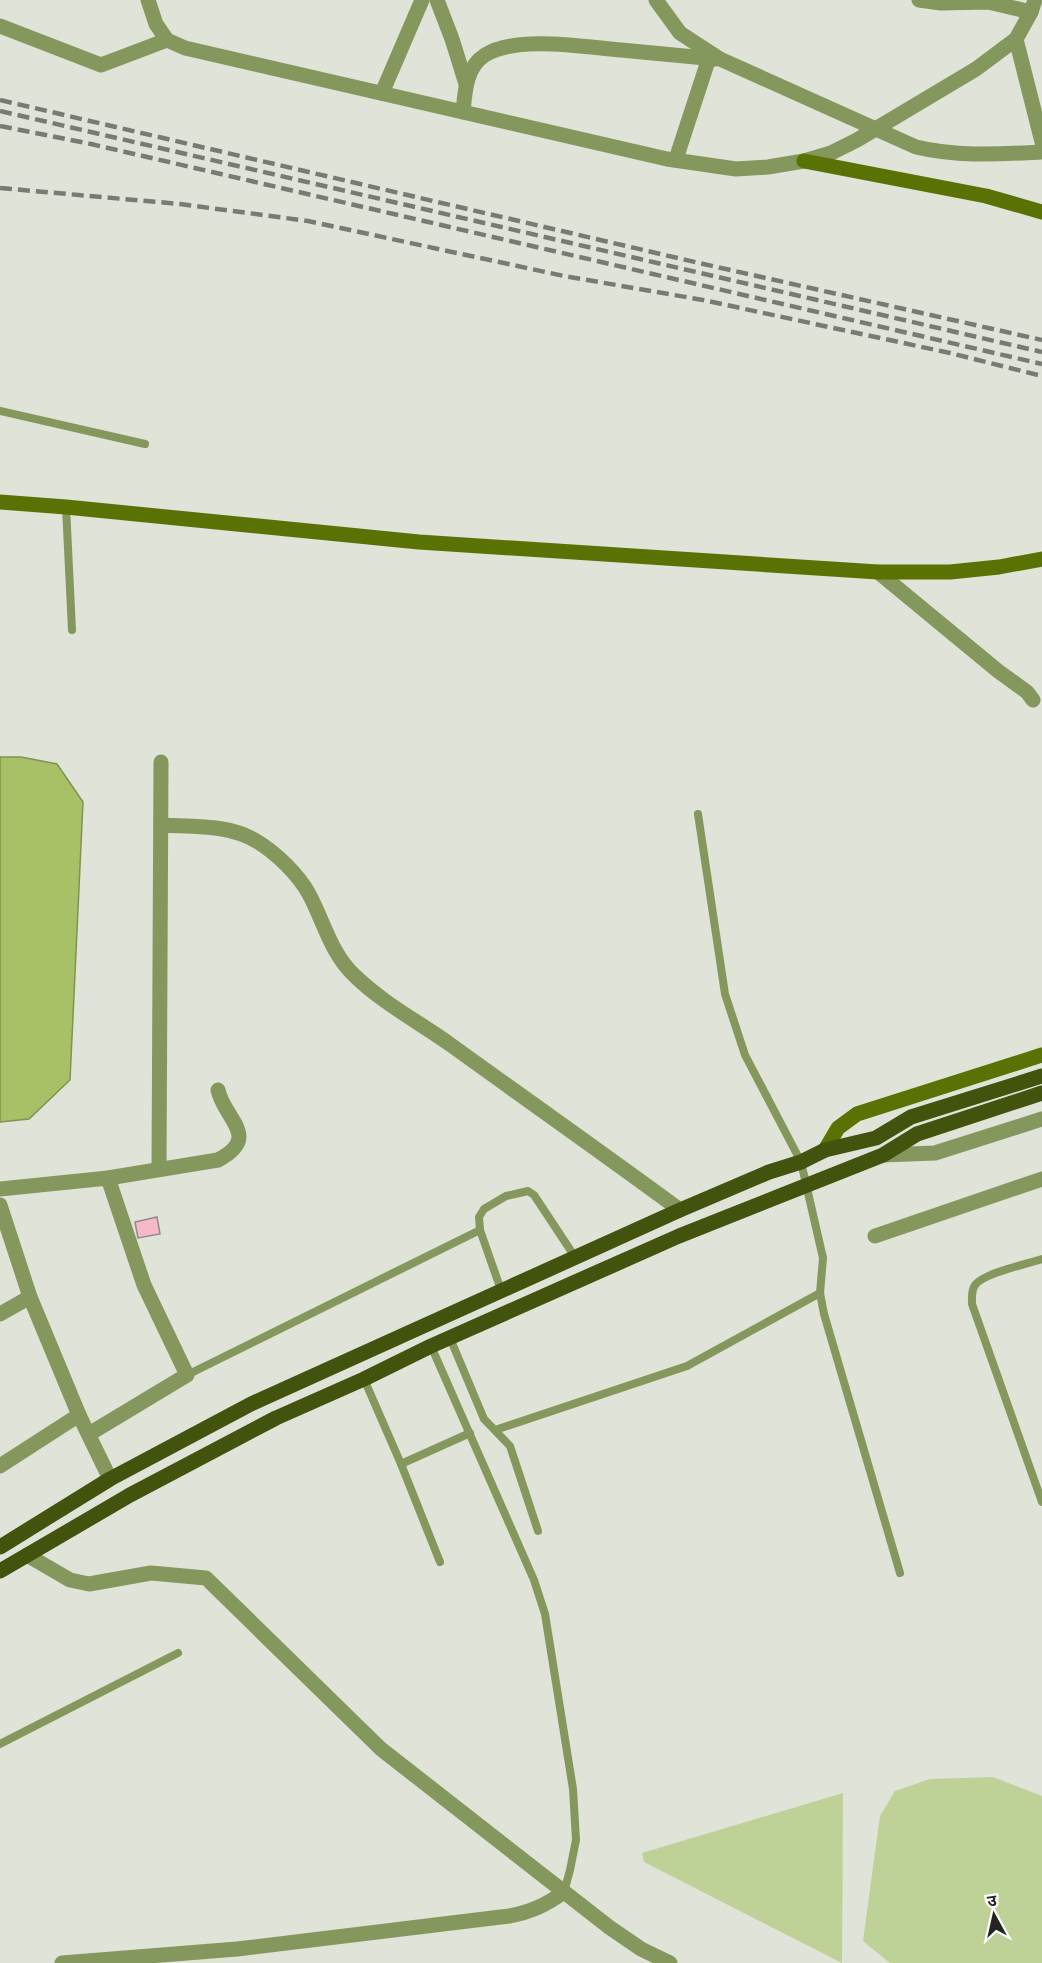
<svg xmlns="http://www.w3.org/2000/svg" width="1042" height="1963" font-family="Cabin,'Noto Sans Devanagari',sans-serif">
<rect width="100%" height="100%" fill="#dfe3d8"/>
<g fill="#bed196">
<polygon points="993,1777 1042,1796 1042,1963 890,1963 863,1941 880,1816 895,1791 930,1779"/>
<polygon points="843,1793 842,1963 644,1862 642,1853"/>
</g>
<polygon fill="#a7c266" stroke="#809351" stroke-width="1.5" points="0,757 21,757 57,764 83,802 70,1080 29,1119 0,1122"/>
<polygon fill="#f6b9c9" stroke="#94888b" stroke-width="1.5" points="157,1217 160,1234 138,1238 135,1222"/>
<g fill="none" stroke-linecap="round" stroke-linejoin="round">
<g stroke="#84975d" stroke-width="8">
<polyline points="0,411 145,444"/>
<polyline points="66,507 72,630"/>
<polyline points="698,814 725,994 745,1055 801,1162 823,1258 820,1293 824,1314 900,1573"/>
<path d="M 1042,1259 C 1027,1264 984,1273 975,1285 C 971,1291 972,1297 972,1304 L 1042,1502"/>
<polyline points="501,1290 480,1230 479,1217 484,1209 506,1196 528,1191 534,1195 575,1257"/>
<polyline points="450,1338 484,1419 510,1446 538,1531"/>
<polyline points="431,1346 534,1580 545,1614 573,1789 576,1840 570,1870 564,1892"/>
<polyline points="187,1375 480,1230"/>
<polyline points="364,1379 401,1464 440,1562"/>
<polyline points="495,1430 687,1366 820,1293"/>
<polyline points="401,1464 470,1433"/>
<polyline points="0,1744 178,1653"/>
</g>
<g stroke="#84975d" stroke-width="15">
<polyline points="148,0 156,24 167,40 185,48 667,159 736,169 768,167 804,161 831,153 857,140 976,69 1016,39 1031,12 1035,0"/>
<polyline points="437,0 452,39 466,84"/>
<path d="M 656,0 L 680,33 L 720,59 L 916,147 C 958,157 999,154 1042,152"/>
<polyline points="919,0 941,3 988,2 1031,12"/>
<polyline points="0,26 101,65 167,40"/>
<polyline points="1016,39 1042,142"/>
<polyline points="382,93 422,0"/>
<path d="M 463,112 C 465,91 466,67 485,55 C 517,35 585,47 621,50 C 652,53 684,56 716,59"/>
<polyline points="676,159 709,58"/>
<polyline points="878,572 998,671 1027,692 1033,700"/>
<path d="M 161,825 C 193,827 230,824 258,842 C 277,854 298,874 309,894 C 324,922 331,954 355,976 C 384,1004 419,1022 451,1045 C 527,1100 604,1154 680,1210"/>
<polyline points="883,1155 935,1153 1042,1119"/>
<polyline points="159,1169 161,762"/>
<path d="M 0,1189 L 108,1178 L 218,1160 C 262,1137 224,1119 218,1090"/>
<polyline points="0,1205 30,1297 79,1415"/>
<polyline points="875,1236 1042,1179"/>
<polyline points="0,1314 30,1297"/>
<polyline points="89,1434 187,1375 144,1285 108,1178"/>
<polyline points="0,1466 79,1415 110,1479"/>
<polyline points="27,1555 70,1580 89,1584 151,1573 206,1578 381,1749 609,1927 641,1949 670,1963"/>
<path d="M 62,1963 L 237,1949 L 509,1916 C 531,1912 546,1905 564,1892"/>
</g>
<g stroke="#5a7103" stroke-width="15">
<polyline points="804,161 986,196 1042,212"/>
<polyline points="0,502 66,507 419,542 878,572 950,572 999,567 1042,559"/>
<polyline points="825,1150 838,1128 857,1114 1042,1055"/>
</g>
<g stroke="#42530d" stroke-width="15">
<polyline points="0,1547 110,1479 251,1404 680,1210 769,1172 801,1162 825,1150 876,1138 911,1117 1042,1076"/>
<polyline points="0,1571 130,1495 276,1418 364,1379 431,1346 679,1236 883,1155 917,1134 1042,1093"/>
</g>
<g stroke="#787b73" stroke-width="4.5" stroke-dasharray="12 6" stroke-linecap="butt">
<polyline points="0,100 699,263 1042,340"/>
<polyline points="0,111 1042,352"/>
<polyline points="0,126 91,144 1042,364"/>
<polyline points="0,188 180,204 308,221 564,276 703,300 950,353 1042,376"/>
</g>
</g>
<g transform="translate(994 1915) rotate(352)" stroke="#ffffff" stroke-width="4.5" paint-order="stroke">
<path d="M0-4.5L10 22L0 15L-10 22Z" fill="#242521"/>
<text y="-9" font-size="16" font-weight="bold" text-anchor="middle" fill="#242521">उ</text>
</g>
</svg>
